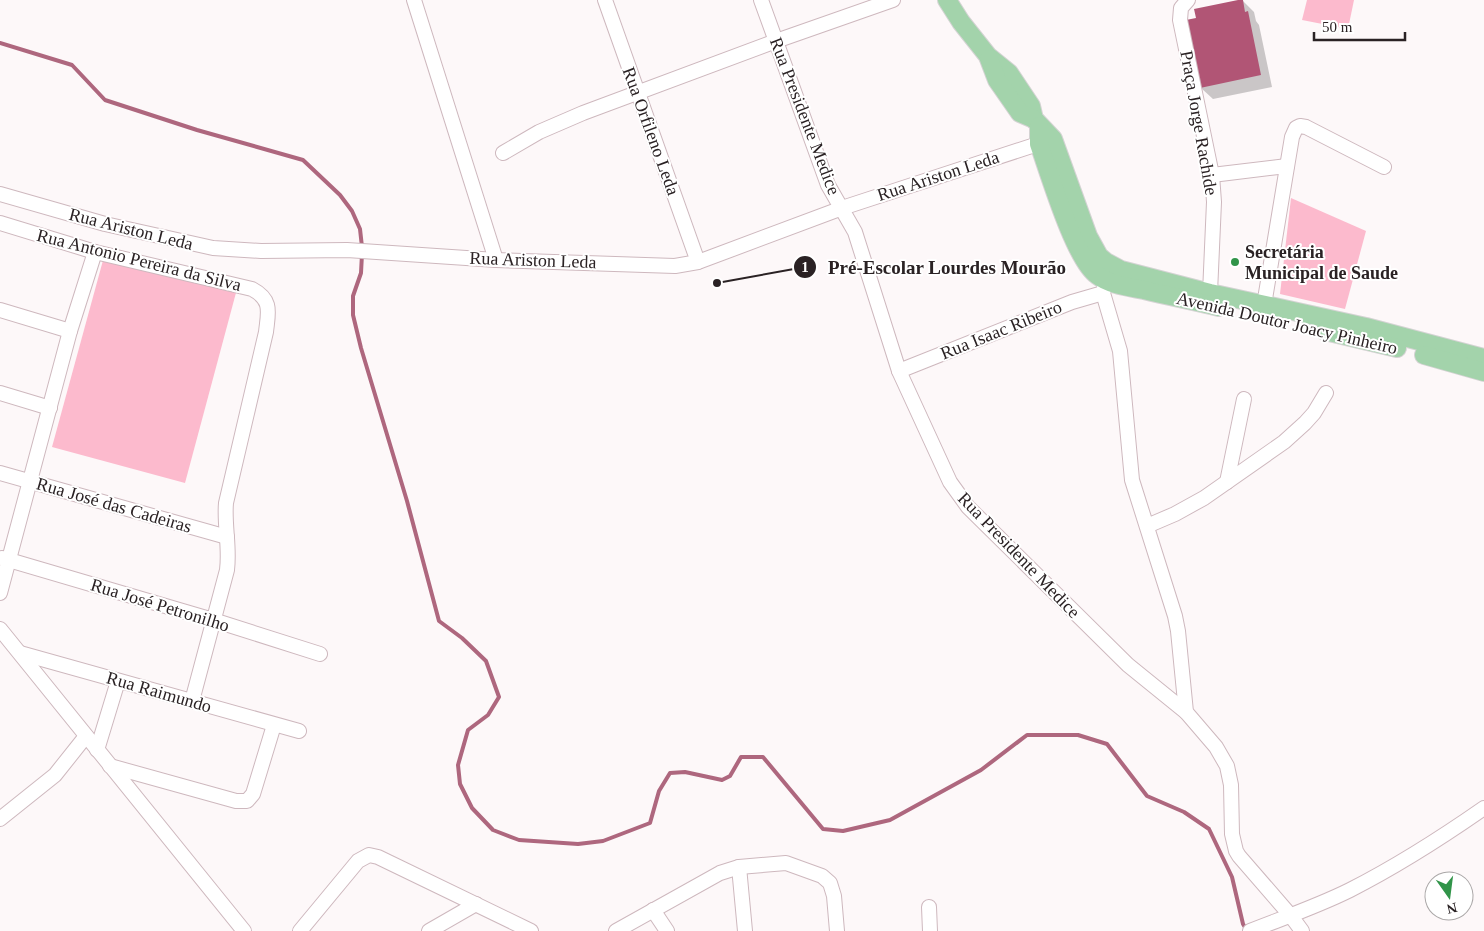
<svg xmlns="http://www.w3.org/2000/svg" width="1484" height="931" font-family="Georgia,serif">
<rect width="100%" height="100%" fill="#fdf8f9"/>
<g fill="#fcbacd">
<polygon points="1307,0 1354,0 1348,29 1302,20"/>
<polygon points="1291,198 1366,231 1345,309 1280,294"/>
<polygon points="105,253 237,289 185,483 52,447"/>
</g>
<polygon fill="#0003" points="1242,0 1254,12 1256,21 1259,25 1272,87 1213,99 1201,88 1197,19"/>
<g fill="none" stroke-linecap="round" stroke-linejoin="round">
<g stroke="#ae677e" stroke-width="4">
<polyline points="0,43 72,65 105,100 197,130 303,160 340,195 352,211 360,229 362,247"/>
<polyline points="362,254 361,273 353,296 353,315 361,348 407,501 439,621 462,638 486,661 499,697 488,715 468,730 458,765 460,784 472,808 493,830 519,840 578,844 603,841 650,823 659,791 670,773 685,772 722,780 730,776 741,757 763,757 823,829 843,831 890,820 981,770 1027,735 1078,735 1107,744 1147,796 1184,812 1209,829 1232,877 1243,924 1246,929"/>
</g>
</g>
<polygon fill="#b15575" points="1238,0 1243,0 1245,12 1248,11 1261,75 1200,88 1186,20 1196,18 1194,9"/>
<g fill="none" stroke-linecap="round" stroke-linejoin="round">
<g stroke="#ceb8be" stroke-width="16">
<g id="minor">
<polyline points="414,0 496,260"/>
<polyline points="605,0 698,262"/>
<polyline points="761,0 828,185 855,232 899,371 950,482 968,507 1128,665 1186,712"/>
<polyline points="1188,0 1181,8 1180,20 1212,175 1214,202 1210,293"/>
<polyline points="503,153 539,132 583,113 776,41 893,0"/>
<polyline points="1212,175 1287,166"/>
<polyline points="0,194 105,224 213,248 261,251 347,250 496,260 675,266 698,262 845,207 1047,141"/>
<path d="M 0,223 L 95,252 L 252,289 C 273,300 268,313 266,332 L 226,503 C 224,525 230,547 227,570 L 192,701"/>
<polyline points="1110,273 1106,280 1103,293 1120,351 1132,480 1175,616 1178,631 1186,712 1216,747 1227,766 1231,785 1232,834 1236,851 1239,856 1291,916 1302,931"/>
<polyline points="1264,305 1292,137 1296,128 1300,126 1306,127 1384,167"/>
<polyline points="0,310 70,331"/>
<polyline points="899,371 1072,302 1103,293"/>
<polyline points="0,393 50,408"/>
<polyline points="0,473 227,537"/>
<polyline points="1227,482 1244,399"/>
<polyline points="1147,526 1175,514 1204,498 1284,442 1305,423 1314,413 1326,393"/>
<polyline points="2,558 213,620 320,654"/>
<polyline points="0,593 70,331 95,252"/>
<polyline points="0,629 244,931"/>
<polyline points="20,653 299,731"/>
<polyline points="97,750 118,681"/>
<polyline points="110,766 236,801 247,801 253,794 274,725"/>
<polyline points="0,819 55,775 86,736"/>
<polyline points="739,867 745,931"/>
<polyline points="929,907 930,931"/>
<polyline points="653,910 667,931"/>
<polyline points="300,931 358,861 369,855 378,857 531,931"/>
<polyline points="429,931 476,904"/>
<polyline points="616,931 720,873 739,867 786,863 822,876 830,883 834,896 837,931"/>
<path d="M 1250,931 C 1283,918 1318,906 1350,890 C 1397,866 1441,838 1484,808"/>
</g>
</g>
<g stroke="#d4d3d3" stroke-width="20">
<g id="major">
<polyline points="947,0 961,22 988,56 1009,73 1031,106 1034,119 1053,139 1088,236 1099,256 1106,262 1121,270 1210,293 1366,327 1484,358"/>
<polyline points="989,59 997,80 1020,113 1034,119"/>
<path d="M 1039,126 L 1039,144 C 1049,172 1075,260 1097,275 C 1110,285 1129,287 1144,290 C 1169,296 1194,301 1219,307"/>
<polyline points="1325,331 1397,348"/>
<polyline points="1424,355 1484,372"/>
</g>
</g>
<use href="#minor" stroke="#fff" stroke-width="14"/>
<use href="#major" stroke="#a3d3ab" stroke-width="18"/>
</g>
<circle fill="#319449" stroke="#fff" stroke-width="2" cx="1235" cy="262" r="5"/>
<g text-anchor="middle" stroke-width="4" stroke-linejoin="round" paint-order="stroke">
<g font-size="18" fill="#2a2224" stroke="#fff">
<text transform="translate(805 116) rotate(69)" y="6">Rua Presidente Medice</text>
<text transform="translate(1199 123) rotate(80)" y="6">Praça Jorge Rachide</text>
<text transform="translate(651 131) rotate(70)" y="6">Rua Orfileno Leda</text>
<text transform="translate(938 176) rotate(-18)" y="6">Rua Ariston Leda</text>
<text transform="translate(131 229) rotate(14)" y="6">Rua Ariston Leda</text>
<text transform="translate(139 260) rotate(14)" y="6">Rua Antonio Pereira da Silva</text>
<text transform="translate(533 260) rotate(2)" y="6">Rua Ariston Leda</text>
<text transform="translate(1287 323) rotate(13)" y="6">Avenida Doutor Joacy Pinheiro</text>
<text transform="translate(1001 330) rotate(-22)" y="6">Rua Isaac Ribeiro</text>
<text transform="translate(114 505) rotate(16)" y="6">Rua José das Cadeiras</text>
<text transform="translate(1019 555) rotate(46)" y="6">Rua Presidente Medice</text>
<text transform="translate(160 605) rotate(17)" y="6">Rua José Petronilho</text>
<text transform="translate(159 692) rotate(16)" y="6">Rua Raimundo</text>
</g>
<g font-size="18" font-weight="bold" fill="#2a2224" stroke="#fff" text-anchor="start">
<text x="1245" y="258">Secretária<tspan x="1245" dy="21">Municipal de Saude</tspan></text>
</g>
</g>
<path fill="none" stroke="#2a2224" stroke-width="2" d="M717 283L805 267"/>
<g fill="#2a2224" stroke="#fff" stroke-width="2">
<circle cx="717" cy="283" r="5"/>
<circle cx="805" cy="267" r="12"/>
</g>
<g font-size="15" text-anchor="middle" font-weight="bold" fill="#fff">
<text x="805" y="272">1</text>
</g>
<g font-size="19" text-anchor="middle" font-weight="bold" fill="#2a2224" stroke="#fff" stroke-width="4" stroke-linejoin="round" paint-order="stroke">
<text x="947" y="274">Pré-Escolar Lourdes Mourão</text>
</g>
<g transform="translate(1449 896) rotate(166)"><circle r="24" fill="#ffffff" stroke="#aaa7a7"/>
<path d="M0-4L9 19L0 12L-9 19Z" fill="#319449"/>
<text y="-8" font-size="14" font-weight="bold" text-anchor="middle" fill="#2a2224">N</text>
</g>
<path d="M1314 32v8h91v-8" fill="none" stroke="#2a2224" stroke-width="2.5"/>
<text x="1322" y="32" font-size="15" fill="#2a2224" stroke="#ffffff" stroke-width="4" paint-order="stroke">50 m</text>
</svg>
